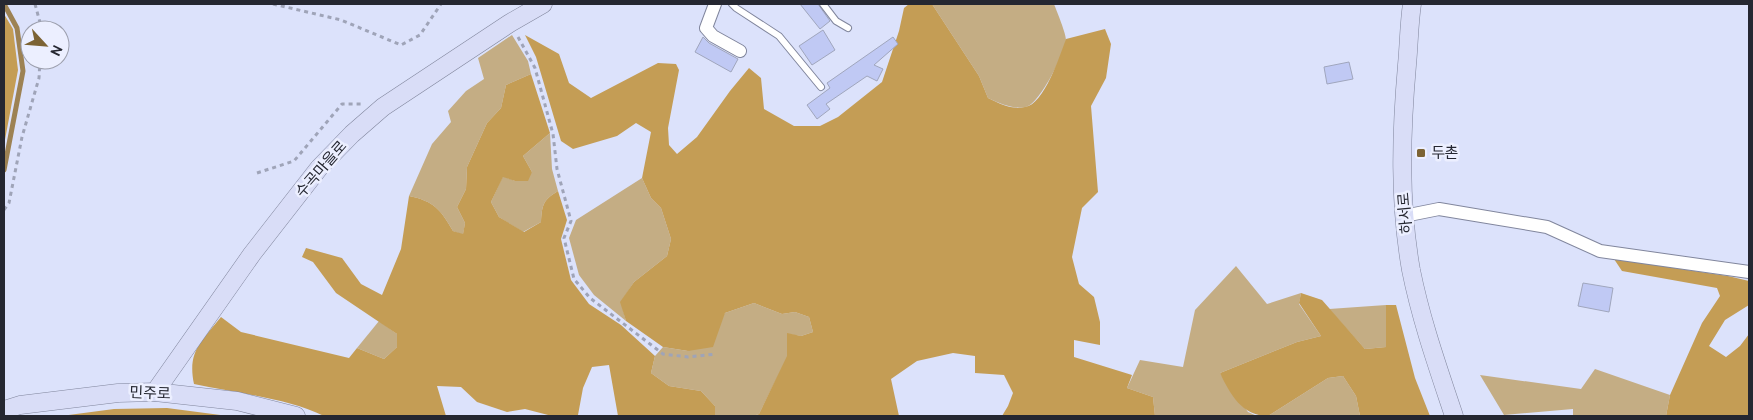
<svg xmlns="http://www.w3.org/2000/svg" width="1753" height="420" font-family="Cabin,'Noto Sans KR',sans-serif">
<rect width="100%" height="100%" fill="#dce2fb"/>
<g fill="#c4ad84">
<path d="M 932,4 L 1054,4 C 1057,12 1066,33 1066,40 C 1064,54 1039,106 1025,107 C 1012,109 1001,104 988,98 L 979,76 Z"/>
<path d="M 512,35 L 528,61 L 531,74 L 506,85 L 501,108 L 487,123 L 467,167 L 466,189 L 457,207 L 465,223 L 463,235 L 453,231 C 441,210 434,201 409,196 L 432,144 L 451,122 L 448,111 L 466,91 L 484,79 L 478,58 Z"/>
<path d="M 550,133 L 552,169 L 558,191 C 543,200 542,205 541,222 L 523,232 L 499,217 L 491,202 L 503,176 L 515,181 L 532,172 L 523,156 Z"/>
<polygon points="642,178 651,198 661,208 671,239 667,256 634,282 621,302 626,321 594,295 579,275 569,238 576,220"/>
<polygon points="1236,266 1267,304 1301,293 1299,304 1321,336 1297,342 1220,373 1248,412 1257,416 1155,416 1153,397 1127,388 1140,360 1183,367 1195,310"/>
<polygon points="754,303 782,314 795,312 809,317 813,332 801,336 787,334 788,356 759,414 753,416 715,416 715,406 701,391 669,386 651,373 655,356 663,347 688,351 725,313"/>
<polygon points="1386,305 1386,347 1365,349 1329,309"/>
<polygon points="379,321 397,334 397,347 384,359 357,348"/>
<polygon points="1595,369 1670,395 1666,416 1573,416 1573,409 1504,415 1480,375 1581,389"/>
<polygon points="1343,376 1356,396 1360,416 1268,416 1328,378"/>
</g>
<g fill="#c49d55">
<path d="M 909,4 L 932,4 L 979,76 L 988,98 C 1000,104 1012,110 1025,107 C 1044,105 1060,55 1066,39 L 1105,29 L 1111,44 L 1106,78 L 1091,106 L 1098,192 L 1082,208 L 1072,257 L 1079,284 L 1094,297 L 1100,322 L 1100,345 L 1074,340 L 1074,357 L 1132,375 L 1127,388 L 1153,397 L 1155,416 L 1002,416 L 1008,406 L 1013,393 L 1004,375 L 975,373 L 975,356 L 953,353 L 917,361 L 891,379 L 899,416 L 753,416 L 759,414 L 787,356 L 787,333 L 801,336 L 813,332 L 809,317 L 795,312 L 782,314 L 754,303 L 725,313 L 713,347 L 688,351 L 663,347 L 626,321 L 620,302 L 634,282 L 667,256 L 671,239 L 661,208 L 651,198 L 642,178 L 651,132 L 636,123 L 617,136 L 573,149 L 561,141 L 536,57 L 525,35 L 559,54 L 569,83 L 591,98 L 658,63 L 676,64 L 679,70 L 668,128 L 669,145 L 677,154 L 697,137 L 730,91 L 749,68 L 761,78 L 764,109 L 794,126 L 820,126 L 838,117 L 882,82 L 899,31 L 904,8 Z"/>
<polygon points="4,14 13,29 18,70 4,145"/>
<path d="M 531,74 L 550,133 L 523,156 L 532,172 L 528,181 L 515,181 L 503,177 L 491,202 L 499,217 L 524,232 L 541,222 C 542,205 543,200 558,191 L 567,220 L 561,239 L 571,280 L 589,304 L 621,325 L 655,356 L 651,373 L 669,386 L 701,391 L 715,406 L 715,416 L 618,416 L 609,365 L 592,367 L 583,388 L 578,415 L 552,416 L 525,409 L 507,412 L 477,402 L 461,387 L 437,386 L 446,416 L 324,416 C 287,398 235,393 194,384 C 187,351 202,341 221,317 L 241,332 L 349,358 L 357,348 L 384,359 L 397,347 L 397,334 L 336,293 L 313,262 L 302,257 L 306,248 L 342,258 L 361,284 L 382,295 L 401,249 L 409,196 C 434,201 441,210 453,231 L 463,234 L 465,223 L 457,207 L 466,189 L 467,167 L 487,123 L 501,108 L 506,85 Z"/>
<polygon points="1614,259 1728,276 1749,281 1749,305 1725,320 1709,346 1726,357 1740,346 1749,334 1749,416 1666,416 1670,395 1702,323 1720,296 1717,288 1622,271"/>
<path d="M 1301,293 L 1322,300 L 1365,349 L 1386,347 L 1386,305 L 1396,305 L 1415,378 L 1430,416 L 1360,416 L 1356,396 L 1343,376 L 1328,378 L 1268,416 C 1242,416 1230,394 1220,373 L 1297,342 L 1321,336 L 1299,303 Z"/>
<polygon points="167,408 228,416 61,416 114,409"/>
</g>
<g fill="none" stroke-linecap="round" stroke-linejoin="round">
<polyline stroke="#9d8253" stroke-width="5" points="4,170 23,71 17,28 4,4"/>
</g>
<g fill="#c0c9f4" stroke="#a0a6bd">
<polygon points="800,4 818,4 830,21 820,29"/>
<polygon points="823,30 835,50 812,65 799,46"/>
<polygon points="703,37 709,43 738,59 731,72 695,52"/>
<polygon points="893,37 898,44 874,65 883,69 877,81 867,76 826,104 830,109 817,119 807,105 830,88 827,83"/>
<polygon points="1349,62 1353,79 1327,84 1324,67"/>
<polygon points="1583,283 1613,288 1609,312 1578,306"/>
</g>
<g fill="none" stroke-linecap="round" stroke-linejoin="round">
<g stroke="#81869d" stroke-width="8">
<g id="lane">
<polyline points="732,4 736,8 779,36 821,87"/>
<polyline points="823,4 836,21 848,28"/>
</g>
</g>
<g stroke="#81869d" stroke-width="14">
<g id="street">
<polyline points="715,4 706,28 713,36 740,51"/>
<polyline points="1404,216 1439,209 1547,227 1600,251 1749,272"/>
</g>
</g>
<g stroke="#81869d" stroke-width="19">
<g id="secondary">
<path d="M 1412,4 C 1409,24 1409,44 1407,65 C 1401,133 1399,202 1411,270 C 1421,320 1438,368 1454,416"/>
<polyline points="155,392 252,254 319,168 352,134 383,107 510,23 543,4"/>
<polyline points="4,410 20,405 118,393 155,392 237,401 296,416"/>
</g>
</g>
<g stroke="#9fa4b8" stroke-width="3" stroke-dasharray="4 4" stroke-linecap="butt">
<polyline points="35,4 42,30"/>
<polyline points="273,4 341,20 401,45 420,35 441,4"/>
<polyline points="518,37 535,68 553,134 557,169 571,221 564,238 574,279 590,298 663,354 688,357 716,354"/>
<polyline points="257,173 294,161 342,104 363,104"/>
<polyline points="4,210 9,203 22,137 39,78 40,60"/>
</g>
<use href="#lane" stroke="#fff" stroke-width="6"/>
<use href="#street" stroke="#fff" stroke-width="12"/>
<use href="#secondary" stroke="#d9ddf7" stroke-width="18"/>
</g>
<rect fill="#7c6334" stroke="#ecefff" stroke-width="2" x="1416" y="148" width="10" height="10" rx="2.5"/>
<g text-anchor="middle" stroke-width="5" stroke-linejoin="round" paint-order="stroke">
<g font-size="15" fill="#252731" stroke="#ecefff" text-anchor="start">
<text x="1431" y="158">두촌</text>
</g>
<g font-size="15" fill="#252731" stroke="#ecefff">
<text transform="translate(321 169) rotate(-49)" y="5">수곡마을로</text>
<text transform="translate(1405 213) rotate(-95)" y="5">하서로</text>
<text transform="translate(150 393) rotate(2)" y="5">민주로</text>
</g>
</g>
<rect width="1753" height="420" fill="none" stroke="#252731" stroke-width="10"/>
<g transform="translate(45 45) rotate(116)"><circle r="24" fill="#ecefff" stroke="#9c9fad"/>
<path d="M0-4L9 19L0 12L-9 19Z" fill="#7c6334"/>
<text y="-8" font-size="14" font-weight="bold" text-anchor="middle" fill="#252731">N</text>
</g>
</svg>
